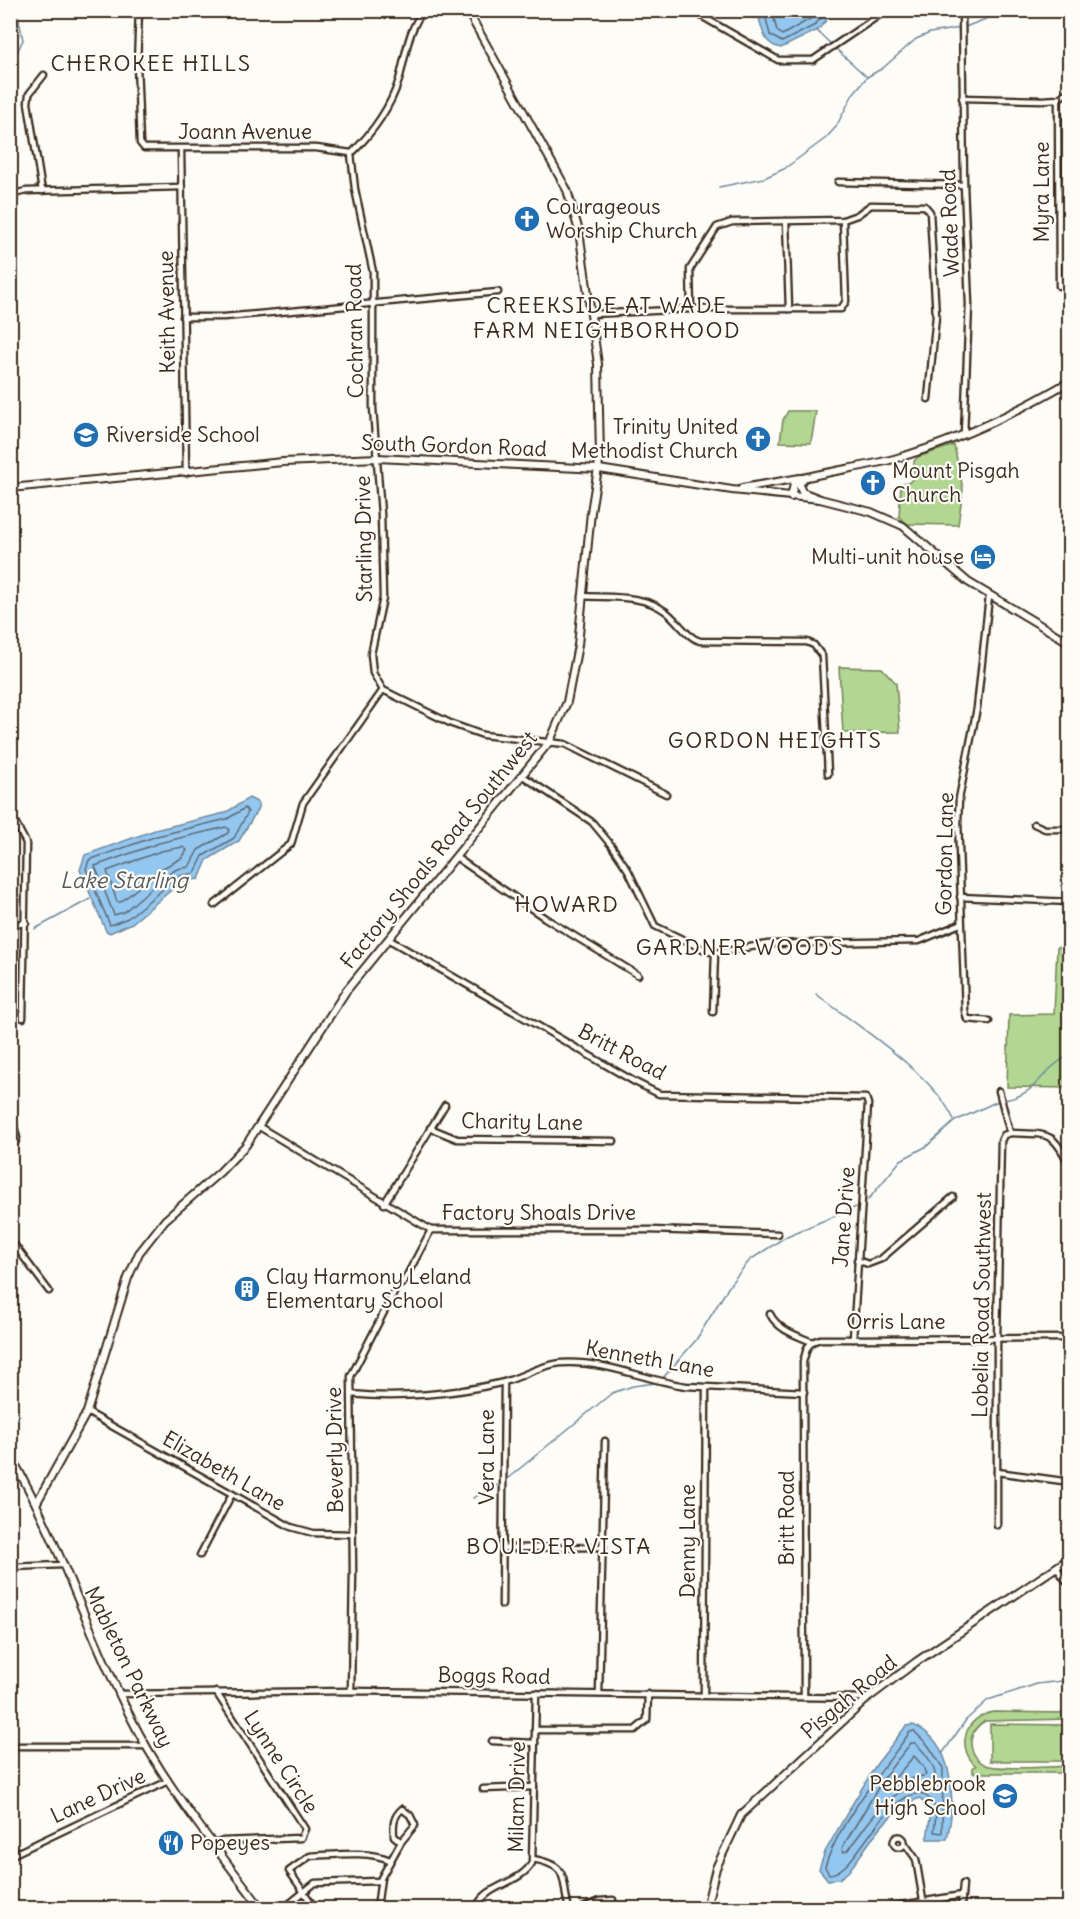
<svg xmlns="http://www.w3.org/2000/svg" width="1080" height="1919" font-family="Delius,sans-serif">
<rect width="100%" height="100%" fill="#fdfcf7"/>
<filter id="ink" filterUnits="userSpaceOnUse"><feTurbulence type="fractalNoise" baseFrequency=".0167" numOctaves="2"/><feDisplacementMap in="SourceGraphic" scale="12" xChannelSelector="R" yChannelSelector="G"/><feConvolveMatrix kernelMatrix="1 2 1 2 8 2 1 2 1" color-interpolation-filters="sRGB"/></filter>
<g filter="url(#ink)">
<g fill="#b1d792" stroke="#768058" stroke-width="1.5">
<polygon points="788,411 816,411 811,443 780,442 783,420"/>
<polygon points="954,445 963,489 958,525 907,524 899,517 901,484 908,483 914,478 914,461 918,457"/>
<polygon points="839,667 882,668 896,683 900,732 843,733"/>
<polygon points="1057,947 1069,947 1069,1088 1007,1087 1009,1015 1054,1014"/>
<path d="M 994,1712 L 1069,1713 L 1069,1719 L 985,1721 C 977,1725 971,1733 971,1743 C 971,1752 977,1761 986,1765 C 1000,1770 1052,1767 1069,1766 L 1069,1773 L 973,1773 L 973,1767 L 976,1766 C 955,1747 965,1716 994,1712 Z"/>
<polygon points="990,1724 1069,1725 1069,1761 990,1761"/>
</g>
<g fill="#93c7f0" stroke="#70889c" stroke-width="1.5">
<path d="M 757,11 L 757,10 L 834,11 L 818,30 L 781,48 C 762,45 762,26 757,11 Z"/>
<polygon points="249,798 257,802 259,807 239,841 207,860 199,879 182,881 132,923 110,933 106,931 80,870 85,855 155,830 225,813"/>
<path d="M 913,1725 C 955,1741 956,1802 947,1839 L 927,1839 L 931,1811 L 920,1798 C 887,1808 868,1847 848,1872 L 839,1879 L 828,1880 L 819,1869 L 825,1852 L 850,1808 L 876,1765 L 906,1726 Z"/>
</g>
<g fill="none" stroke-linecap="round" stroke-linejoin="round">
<g stroke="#5e6972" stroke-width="1.5">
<polyline points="764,10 770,35 782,42 815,25 827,10"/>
<polyline points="772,10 777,31 782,35 810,19 817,10"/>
<polygon points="245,808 248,812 234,838 203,856 195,873 179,876 128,918 110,925 86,869 89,860 157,836 227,819"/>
<polygon points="226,827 229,829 228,833 198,850 189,867 177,869 164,877 124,912 114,915 95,866 159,843"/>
<polygon points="183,847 187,850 182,858 159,870 121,902 117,902 107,871 161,851"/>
<path d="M 914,1731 L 928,1745 L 943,1768 L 942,1833 L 934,1832 C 936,1815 940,1802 921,1793 C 879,1796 858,1873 829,1874 L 825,1867 C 838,1823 883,1770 910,1732 Z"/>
<path d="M 911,1743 L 915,1743 C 929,1756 938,1770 936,1789 C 929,1791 923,1783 915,1786 C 883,1794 866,1828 847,1851 L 843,1852 L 842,1848 L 887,1773 Z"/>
<polygon points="914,1756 923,1766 926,1775 895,1783 895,1778"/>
</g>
<g stroke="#70889c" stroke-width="1.5">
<polyline points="965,27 1009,10"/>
<polyline points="817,31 832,45"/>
<polyline points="835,48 867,77"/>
<polyline points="10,66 23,40 17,10"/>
<polyline points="719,187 764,178 784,169 826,138 836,127 853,94 867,77 883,68 916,39 930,33 960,28"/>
<polyline points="35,929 90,899"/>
<polyline points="10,943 18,938"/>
<path d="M 816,994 C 855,1024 935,1075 954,1120"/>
<path d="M 1003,1100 C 1039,1095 1038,1071 1070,1055"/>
<polyline points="868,1200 901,1160 927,1146 955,1121 998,1101"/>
<polyline points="663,1378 696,1340 731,1283 750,1260 787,1236 856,1207"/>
<polyline points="507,1479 612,1393 633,1386 655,1383"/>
<polyline points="473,1498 497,1485"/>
<polyline points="942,1754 966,1720 988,1700 1037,1684 1070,1680"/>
</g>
<g stroke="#3b2a1e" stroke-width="9">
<g id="street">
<polyline points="139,10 137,64 140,143 144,148 316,148 351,153"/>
<path d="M 424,10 C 407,31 406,56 399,80 C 390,109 371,134 351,154 L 355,189 L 373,272 L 373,408 L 381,514 L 383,598 L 371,654 L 373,673 L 383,690 L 452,724 L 483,735 L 565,744 L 666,794"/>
<polyline points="691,10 778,60 813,60 887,10"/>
<polyline points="962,10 964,185 969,304 964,435"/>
<polyline points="962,98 1043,100 1058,99 1070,90"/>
<polyline points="1058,99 1059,286"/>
<polyline points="181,150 186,473"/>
<polyline points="838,182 964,185"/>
<polyline points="42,191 28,103 29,94 44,75"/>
<polyline points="10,195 26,191 182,187"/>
<polyline points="786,221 789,309"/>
<polyline points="691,309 690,269 717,227 732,222 843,220 857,215 871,205 925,206 930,212 936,316 928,399"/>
<polyline points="592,314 691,309 841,309 846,301 843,220"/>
<polyline points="183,317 224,317 498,292"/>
<path d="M 582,596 C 609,598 642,594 665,611 C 677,619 686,637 700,641 L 807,642 L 814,645 L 822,656 L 828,774"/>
<polyline points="523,776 592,822 611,845 628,870 655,926 707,951 715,953 768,944 919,941 960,924"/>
<polyline points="10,812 26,843 23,1018"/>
<polyline points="1034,824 1045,829 1070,829"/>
<polyline points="457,858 545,918 638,975"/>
<polyline points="960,897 1070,902"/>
<polyline points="214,905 291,844 303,803 383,690"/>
<polyline points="10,925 26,923"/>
<polyline points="388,939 635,1082 659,1094 866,1098 868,1104 853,1339"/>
<polyline points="713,1012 715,953"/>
<polyline points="989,1021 967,1019 965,1011 958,820 959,799 977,708 989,596"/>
<polyline points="999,1091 1010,1133"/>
<polyline points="10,1110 17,1138 10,1155"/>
<polyline points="258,1126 431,1230 650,1230 778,1234"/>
<polyline points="430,1128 457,1139 614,1141"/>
<path d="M 1010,1133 C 1048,1135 1052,1129 1070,1166"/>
<polyline points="384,1204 445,1105"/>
<polyline points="10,1239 49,1291"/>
<polyline points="857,1260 868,1264 881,1259 953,1197"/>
<path d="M 770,1314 C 778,1330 796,1335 812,1342 L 820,1339 L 853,1339 L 1070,1338"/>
<path d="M 351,1394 C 398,1399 454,1394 500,1383 C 521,1378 539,1365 561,1363 C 606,1360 643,1380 686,1386 L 804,1392"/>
<polyline points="87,1412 291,1527 313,1533 352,1534"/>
<polyline points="997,1472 1070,1482"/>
<polyline points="1067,1481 1070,1472"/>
<polyline points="997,1525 997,1339 1001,1141 1004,1135 1010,1133"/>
<polyline points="504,1548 604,1547"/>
<polyline points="200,1555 232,1494"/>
<polyline points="10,1567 63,1565"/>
<polyline points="1056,1567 1070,1586"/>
<polyline points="502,1605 504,1382"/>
<polyline points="351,1691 353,1572 351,1376 397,1287 403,1283 431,1230"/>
<polyline points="119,1694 351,1691 868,1698"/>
<polyline points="599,1694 605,1441"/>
<polyline points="704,1694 706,1388"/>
<polyline points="804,1697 803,1362 807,1348 812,1342"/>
<polyline points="535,1730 635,1730 647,1720 648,1694"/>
<polyline points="492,1741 535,1743"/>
<polyline points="10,1746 146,1746"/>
<polyline points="483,1789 534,1787"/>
<circle cx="899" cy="1842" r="5.5"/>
<polyline points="214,1844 223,1841 301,1838 305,1829 216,1692"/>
<polyline points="906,1845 916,1859 923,1900"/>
<polyline points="10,1856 168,1781"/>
<path d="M 533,1859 C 572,1866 560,1880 569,1908"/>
<polyline points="284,1908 315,1883 379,1881"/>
<path d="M 315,1908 L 289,1871 L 310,1856 C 335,1855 366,1850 390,1860"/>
<path d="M 377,1908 L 381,1878 L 401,1842 L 415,1825 L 410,1815 L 402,1809 C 393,1817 393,1825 394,1836 L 401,1842"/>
<path d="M 476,1908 C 487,1883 519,1885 532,1863 L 536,1693"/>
<polyline points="583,1908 600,1901 613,1900"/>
<polyline points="884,1908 962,1895"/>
<polyline points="961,1908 963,1884"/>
</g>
</g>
<g stroke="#3b2a1e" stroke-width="10">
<g id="secondary">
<polyline points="803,479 799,485 802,492 820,499"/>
<polyline points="10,488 283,462 378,458 599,469 732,490 820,499 871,512 903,526 968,582 1070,643"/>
<polyline points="742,488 800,478"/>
<path d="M 791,497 L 794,484 L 799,479 C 830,471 863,467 894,459 C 955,442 1014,414 1070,381"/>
<path d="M 10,1455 C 58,1538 87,1631 130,1716 C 164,1785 216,1847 261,1908"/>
<polyline points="36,1504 87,1412 128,1278 139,1253 165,1220 220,1172 246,1145 346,991 550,741 567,702 578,645 591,512 600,456 598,364 579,231 567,190 467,10"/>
<polyline points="706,1908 716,1868 741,1815 868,1698 916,1662 1070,1558"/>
</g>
</g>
<use href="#street" stroke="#fdfcf7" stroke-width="4.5"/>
<use href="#secondary" stroke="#fdfcf7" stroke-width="6"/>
</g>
</g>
<defs>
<g id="church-disc" transform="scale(1.35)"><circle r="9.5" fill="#1f6fb2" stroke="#fdfcf7"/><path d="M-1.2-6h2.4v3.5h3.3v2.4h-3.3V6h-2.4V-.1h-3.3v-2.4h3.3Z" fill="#fff"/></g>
<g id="school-disc" transform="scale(1.35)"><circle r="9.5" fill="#1f6fb2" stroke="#fdfcf7"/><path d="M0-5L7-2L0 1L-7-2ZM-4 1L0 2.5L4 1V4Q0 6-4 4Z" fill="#fff"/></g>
<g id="hotel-disc" transform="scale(1.35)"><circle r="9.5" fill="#1f6fb2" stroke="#fdfcf7"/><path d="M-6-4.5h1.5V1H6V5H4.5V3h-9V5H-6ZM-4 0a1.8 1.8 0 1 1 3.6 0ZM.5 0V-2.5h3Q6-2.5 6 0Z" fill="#fff"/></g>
<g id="building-disc" transform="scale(1.35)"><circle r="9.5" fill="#1f6fb2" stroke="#fdfcf7"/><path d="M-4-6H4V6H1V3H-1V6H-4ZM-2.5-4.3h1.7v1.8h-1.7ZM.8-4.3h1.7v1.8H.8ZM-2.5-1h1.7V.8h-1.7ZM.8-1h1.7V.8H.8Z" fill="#fff"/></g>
<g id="restaurant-disc" transform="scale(1.35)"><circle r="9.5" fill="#1f6fb2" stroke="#fdfcf7"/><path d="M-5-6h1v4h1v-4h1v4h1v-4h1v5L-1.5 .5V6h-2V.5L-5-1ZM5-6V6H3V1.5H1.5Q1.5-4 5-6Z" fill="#fff"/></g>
</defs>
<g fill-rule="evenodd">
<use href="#church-disc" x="527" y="219"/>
<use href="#school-disc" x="86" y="435"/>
<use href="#church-disc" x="758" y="439"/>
<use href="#church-disc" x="873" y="483"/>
<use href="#hotel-disc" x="983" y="557"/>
<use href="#building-disc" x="247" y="1289"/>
<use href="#school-disc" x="1005" y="1796"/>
<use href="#restaurant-disc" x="171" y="1843"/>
</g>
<g text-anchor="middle" stroke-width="4.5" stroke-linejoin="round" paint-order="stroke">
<g font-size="21" fill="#3b2a1e" stroke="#fdfcf7">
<text x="245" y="139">Joann Avenue</text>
<text transform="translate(1042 192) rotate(-90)" y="7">Myra Lane</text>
<text transform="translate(950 223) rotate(-92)" y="7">Wade Road</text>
<text transform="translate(167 312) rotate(-91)" y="7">Keith Avenue</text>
<text transform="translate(355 331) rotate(-91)" y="7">Cochran Road</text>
<text transform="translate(454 446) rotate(2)" y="7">South Gordon Road</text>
<text transform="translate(364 539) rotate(-91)" y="7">Starling Drive</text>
<text transform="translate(439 850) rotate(-51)" y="7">Factory Shoals Road Southwest</text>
<text transform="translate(945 854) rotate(-89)" y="7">Gordon Lane</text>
<text transform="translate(622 1052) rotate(28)" y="7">Britt Road</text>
<text transform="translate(522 1122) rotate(1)" y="7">Charity Lane</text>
<text x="539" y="1220">Factory Shoals Drive</text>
<text transform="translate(844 1217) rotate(-86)" y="7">Jane Drive</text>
<text transform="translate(982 1305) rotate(-89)" y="7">Lobelia Road Southwest</text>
<text x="896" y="1329">Orris Lane</text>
<text transform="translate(650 1359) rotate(10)" y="7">Kenneth Lane</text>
<text transform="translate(335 1450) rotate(-91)" y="7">Beverly Drive</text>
<text transform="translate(487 1457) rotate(-90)" y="7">Vera Lane</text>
<text transform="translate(224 1471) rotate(30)" y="7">Elizabeth Lane</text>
<text transform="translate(787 1518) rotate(-90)" y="7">Britt Road</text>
<text transform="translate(688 1541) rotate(-90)" y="7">Denny Lane</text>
<text transform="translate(129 1667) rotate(64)" y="7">Mableton Parkway</text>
<text transform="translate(494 1676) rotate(1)" y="7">Boggs Road</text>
<text transform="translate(849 1697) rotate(-40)" y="7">Pisgah Road</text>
<text transform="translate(281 1762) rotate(57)" y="7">Lynne Circle</text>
<text transform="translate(98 1796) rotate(-25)" y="7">Lane Drive</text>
<text transform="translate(517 1797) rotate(-89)" y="7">Milam Drive</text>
</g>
<g font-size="21" fill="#3b2a1e" stroke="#fdfcf7" text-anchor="start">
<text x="546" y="214">Courageous<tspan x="546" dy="24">Worship Church</tspan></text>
<text x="738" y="434" text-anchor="end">Trinity United<tspan x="738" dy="24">Methodist Church</tspan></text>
<text x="106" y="442">Riverside School</text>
<text x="892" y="478">Mount Pisgah<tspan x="892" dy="24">Church</tspan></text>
<text x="964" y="564" text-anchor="end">Multi-unit house</text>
<text x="266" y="1284">Clay Harmony Leland<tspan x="266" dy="24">Elementary School</tspan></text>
<text x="986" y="1791" text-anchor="end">Pebblebrook<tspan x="986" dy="24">High School</tspan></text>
<text x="190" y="1850">Popeyes</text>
</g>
<g font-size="22" letter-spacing="1.5" fill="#3b2a1e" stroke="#fdfcf7">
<text x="151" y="71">CHEROKEE HILLS</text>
<text x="607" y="313">CREEKSIDE AT WADE<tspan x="607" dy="25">FARM NEIGHBORHOOD</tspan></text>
<text x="775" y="748">GORDON HEIGHTS</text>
<text x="567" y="912">HOWARD</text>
<text x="740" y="955">GARDNER WOODS</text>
<text x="559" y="1554">BOULDER VISTA</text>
</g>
<g font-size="22" font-style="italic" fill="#55595d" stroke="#fdfcf7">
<text x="124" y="888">Lake Starling</text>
</g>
</g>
<rect width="1080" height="1919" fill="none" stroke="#fdfcf7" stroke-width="36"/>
<rect x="18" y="18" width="1044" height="1883" fill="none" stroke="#3b2a1e" stroke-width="2" filter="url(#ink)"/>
</svg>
